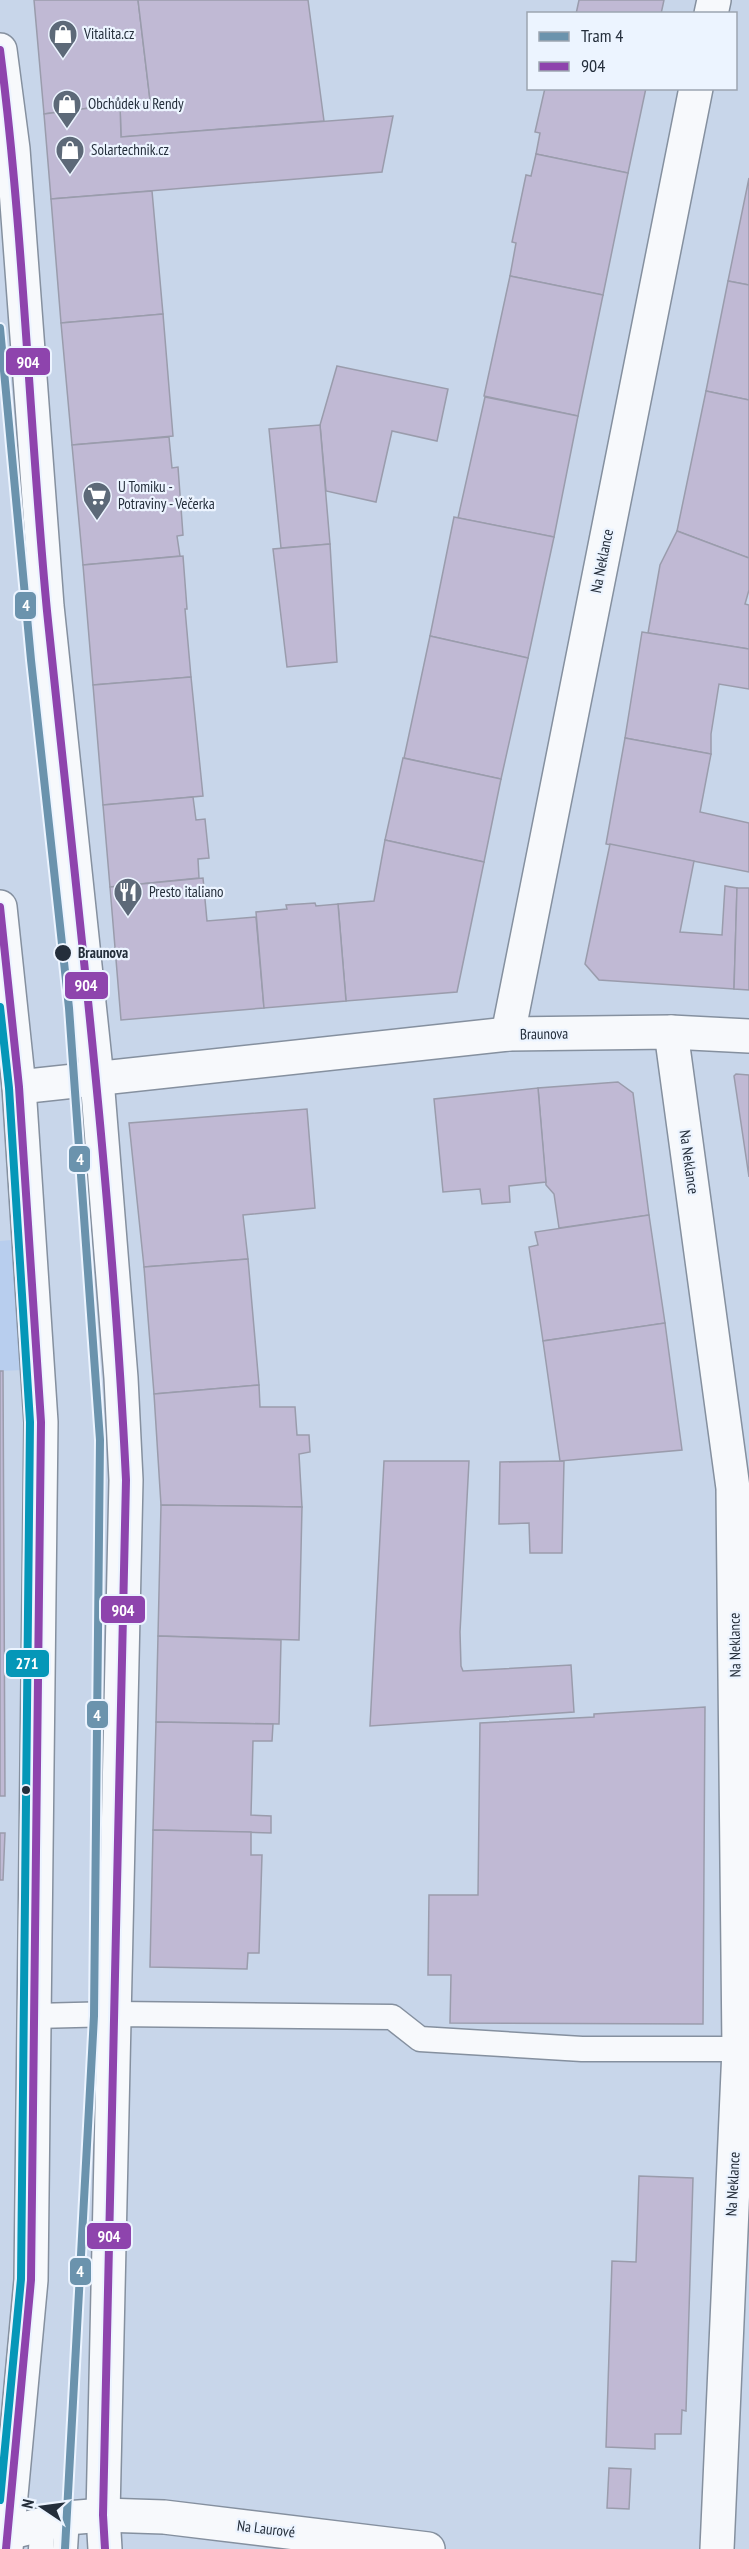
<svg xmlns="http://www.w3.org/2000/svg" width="749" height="2549" font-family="'PT Sans Narrow',sans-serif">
<rect width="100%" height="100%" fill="#c8d6ea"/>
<polygon fill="#b8ceee" points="12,1240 24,1370 0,1371 0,1241"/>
<g fill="#c0b9d4" stroke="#9a9cac" stroke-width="1.5">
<polygon points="34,0 138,0 150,100 44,114"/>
<polygon points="138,0 308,0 324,121 121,137 120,104 150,100"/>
<polygon points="579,0 664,0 661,14 576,14"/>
<polygon points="545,88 646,88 628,173 536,154 540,133 535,132"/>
<polygon points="120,104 121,137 393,116 382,172 51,199 44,114"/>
<polygon points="536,154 628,173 603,295 510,276 516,243 512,242 526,175 531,176"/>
<polygon points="749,178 749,285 728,281"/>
<polygon points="152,191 163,314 61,323 51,199"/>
<polygon points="510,276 603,295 578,416 484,396"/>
<polygon points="728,281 749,285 749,400 706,391"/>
<polygon points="163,314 173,436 72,445 61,323"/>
<polygon points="337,366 448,389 437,441 392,431 376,502 326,491 320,425"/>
<polygon points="706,391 749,400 749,558 677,531"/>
<polygon points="485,397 578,416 554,537 458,518"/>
<polygon points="320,425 330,544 281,548 269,429"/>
<polygon points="169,437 172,468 178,467 183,535 177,536 180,556 83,565 72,445"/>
<polygon points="454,517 554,537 528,658 430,636"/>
<polygon points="677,531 749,558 749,590 745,604 749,605 749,649 648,633 660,565"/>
<polygon points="330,544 337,662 287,667 273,549"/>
<polygon points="183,556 187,609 185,609 191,677 93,685 83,565"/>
<polygon points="642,632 749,649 749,689 719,684 711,734 711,754 625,738"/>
<polygon points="430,636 528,658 501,779 404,758"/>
<polygon points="191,677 203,796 103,805 93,685"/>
<polygon points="625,738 711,754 700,812 749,823 749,872 606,844"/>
<polygon points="403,758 501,779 484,862 385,840"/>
<polygon points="193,797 196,820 205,819 209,858 198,859 199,878 110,887 103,805"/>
<polygon points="385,840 484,862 457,992 346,1001 338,904 374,901"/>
<polygon points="610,844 694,861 680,932 722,935 725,886 737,888 734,989 599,980 585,964"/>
<polygon points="203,878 207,921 256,917 264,1008 121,1020 110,887"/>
<polygon points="737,888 749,888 749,990 734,989"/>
<polygon points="315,903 316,906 338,904 346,1001 264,1008 256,912 287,909 286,905"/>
<polygon points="736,1074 749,1075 749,1177 734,1076"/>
<polygon points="618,1082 633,1093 649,1215 559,1228 554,1194 546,1185 538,1088"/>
<polygon points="538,1088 546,1182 509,1186 510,1202 482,1204 480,1189 443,1192 434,1099"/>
<polygon points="307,1109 315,1208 243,1215 248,1259 144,1267 129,1123"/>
<polygon points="649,1215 665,1323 543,1341 529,1247 538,1245 535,1232"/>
<polygon points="248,1259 259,1385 154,1394 144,1267"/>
<polygon points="665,1323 682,1450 560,1461 543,1341"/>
<polygon points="0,1371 3,1371 5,1796 0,1796"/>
<polygon points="259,1385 260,1407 295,1407 297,1435 309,1435 310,1452 299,1454 302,1507 161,1505 154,1394"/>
<polygon points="384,1461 469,1461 460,1632 461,1666 463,1671 571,1665 574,1712 370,1726"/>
<polygon points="564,1461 562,1553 530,1553 529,1523 499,1524 500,1462"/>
<polygon points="161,1505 302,1507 299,1640 158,1636"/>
<polygon points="158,1636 281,1640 279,1724 156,1722"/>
<polygon points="705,1707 703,2024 450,2023 451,1975 428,1975 429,1895 478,1895 480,1723 594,1717 594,1714"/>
<polygon points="156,1722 273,1724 272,1741 253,1741 251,1815 271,1816 271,1833 153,1830"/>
<polygon points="153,1830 251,1832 251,1855 262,1855 259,1953 248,1953 247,1969 150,1967"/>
<polygon points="0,1833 5,1833 3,1880 0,1880"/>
<polygon points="639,2176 693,2178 686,2411 682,2410 681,2434 655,2434 655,2449 606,2447 612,2261 636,2262"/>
<polygon points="609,2468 631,2469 629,2509 607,2508"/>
</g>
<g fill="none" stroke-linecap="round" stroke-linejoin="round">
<g stroke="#85909f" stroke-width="27">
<g id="lane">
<polyline points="35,2016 115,2014 392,2017 420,2039 582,2049 739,2049"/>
<polyline points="41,2549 43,2524"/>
<polyline points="65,2549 67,2518"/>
</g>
</g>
<g stroke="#85909f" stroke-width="36">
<g id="street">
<polyline points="711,14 714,0"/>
<polyline points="671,1032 733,1488 739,2049 717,2549"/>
<polyline points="508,1034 696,88"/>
<polyline points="19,1087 508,1034 671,1032 749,1036"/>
<polyline points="0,2535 67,2518 103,2515 164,2517 428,2549"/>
</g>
</g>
<g stroke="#85909f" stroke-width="36">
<g id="secondary">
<polyline points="0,50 13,149 47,606 97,1079 121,1378 126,1480 103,2515 105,2549"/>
<polyline points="0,907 19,1087 41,1422 31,2280 6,2549"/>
</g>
</g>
<use href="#lane" stroke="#f7f9fc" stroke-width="24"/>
<use href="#street" stroke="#f7f9fc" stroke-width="33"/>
<use href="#secondary" stroke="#f7f9fc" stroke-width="33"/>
<g stroke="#ecf4ff" stroke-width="12">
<g id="bus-1">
<path d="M 0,50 C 24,236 29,424 47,611 C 77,900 112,1189 126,1480 L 103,2515 L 105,2549"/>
<polyline points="0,907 19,1087 41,1422 31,2280 6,2549"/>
</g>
</g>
<g stroke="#ecf4ff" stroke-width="12">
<polyline id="bus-2" points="0,1007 9,1088 30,1422 21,2279 0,2500"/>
</g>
<use href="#bus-1" stroke="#8e44ad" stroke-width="8"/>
<use href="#bus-2" stroke="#0597b8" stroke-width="8"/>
<g stroke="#ecf4ff" stroke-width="12">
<polyline id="tram-1" points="0,328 31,660 69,1008 100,1440 94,2016 65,2549"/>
</g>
<use href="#tram-1" stroke="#6b93ad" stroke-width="8"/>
</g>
<defs>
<g id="shop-pin" transform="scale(1.5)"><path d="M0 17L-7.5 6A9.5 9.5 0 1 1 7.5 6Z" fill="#5d6978" stroke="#ecf4ff"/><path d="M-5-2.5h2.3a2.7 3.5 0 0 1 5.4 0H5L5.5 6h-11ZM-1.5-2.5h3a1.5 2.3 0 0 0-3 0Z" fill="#fff"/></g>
<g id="supermarket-pin" transform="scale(1.5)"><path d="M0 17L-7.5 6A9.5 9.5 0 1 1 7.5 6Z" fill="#5d6978" stroke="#ecf4ff"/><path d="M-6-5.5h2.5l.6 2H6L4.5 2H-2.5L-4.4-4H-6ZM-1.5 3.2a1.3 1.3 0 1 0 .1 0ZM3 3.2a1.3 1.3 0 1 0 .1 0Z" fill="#fff"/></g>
<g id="restaurant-pin" transform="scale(1.5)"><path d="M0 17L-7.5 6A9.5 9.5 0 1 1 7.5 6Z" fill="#5d6978" stroke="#ecf4ff"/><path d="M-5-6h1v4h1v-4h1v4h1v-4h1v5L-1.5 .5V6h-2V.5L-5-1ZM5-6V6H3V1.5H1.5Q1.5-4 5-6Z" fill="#fff"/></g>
</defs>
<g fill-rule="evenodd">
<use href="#shop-pin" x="63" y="34"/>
<use href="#shop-pin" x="67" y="104"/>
<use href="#shop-pin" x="70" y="150"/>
<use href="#supermarket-pin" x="97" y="496"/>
<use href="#restaurant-pin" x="128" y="892"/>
</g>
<g fill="#242e3b" stroke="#ecf4ff" stroke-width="2">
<circle cx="63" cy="953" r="9"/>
<circle cx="26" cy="1790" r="5"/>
</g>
<g text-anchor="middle" stroke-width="4.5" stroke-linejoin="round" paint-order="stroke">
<g font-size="15" fill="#242e3b" stroke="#ecf4ff" text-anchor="start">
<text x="84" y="39">Vitalita.cz</text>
<text x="88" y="109">Obchůdek u Rendy</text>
<text x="91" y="155">Solartechnik.cz</text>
<text x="118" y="492">U Tomiku -<tspan x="118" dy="17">Potraviny - Večerka</tspan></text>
<text x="149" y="897">Presto italiano</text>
</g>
<g font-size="15" fill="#242e3b" stroke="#ecf4ff">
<text transform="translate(602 561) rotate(-79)" y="5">Na Neklance</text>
<text transform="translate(544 1034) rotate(-1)" y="5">Braunova</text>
<text transform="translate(689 1162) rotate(82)" y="5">Na Neklance</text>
<text transform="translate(735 1645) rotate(-91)" y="5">Na Neklance</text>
<text transform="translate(733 2184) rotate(-87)" y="5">Na Neklance</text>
<text transform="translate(266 2529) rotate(7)" y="5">Na Laurové</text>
</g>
<g font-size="15" font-weight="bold" fill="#242e3b" stroke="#ecf4ff" text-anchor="start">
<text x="78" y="958">Braunova</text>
</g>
</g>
<g stroke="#ecf4ff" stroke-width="2">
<rect x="5" y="347" width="46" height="29" rx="6" fill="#8e44ad"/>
<rect x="14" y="591" width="23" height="29" rx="6" fill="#6b93ad"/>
<rect x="64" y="971" width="45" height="29" rx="6" fill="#8e44ad"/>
<rect x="68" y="1145" width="23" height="28" rx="6" fill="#6b93ad"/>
<rect x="100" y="1595" width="46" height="29" rx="6" fill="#8e44ad"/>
<rect x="5" y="1649" width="45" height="29" rx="6" fill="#0597b8"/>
<rect x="86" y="1700" width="23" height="29" rx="6" fill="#6b93ad"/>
<rect x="86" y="2222" width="46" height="28" rx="6" fill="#8e44ad"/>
<rect x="69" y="2257" width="23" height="29" rx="6" fill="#6b93ad"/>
</g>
<g font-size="16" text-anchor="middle" font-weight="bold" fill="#fff">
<text x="28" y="368">904</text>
<text x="26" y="611">4</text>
<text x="86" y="991">904</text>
<text x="80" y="1165">4</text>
<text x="123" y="1616">904</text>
<text x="27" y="1669">271</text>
<text x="97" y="1721">4</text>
<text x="109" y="2242">904</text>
<text x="80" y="2277">4</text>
</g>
<rect x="527" y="12" width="210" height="78" fill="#ecf4ff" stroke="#9ca5b1" stroke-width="1.5"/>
<rect x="539" y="32" width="30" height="9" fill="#6b93ad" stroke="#9ca5b1" stroke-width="1.5"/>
<text x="581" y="42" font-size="18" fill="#242e3b">Tram 4</text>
<rect x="539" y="62" width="30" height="9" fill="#8e44ad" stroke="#9ca5b1" stroke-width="1.5"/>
<text x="581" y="72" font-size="18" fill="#242e3b">904</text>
<g transform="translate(42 2507) rotate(283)" stroke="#ecf4ff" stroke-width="4.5" paint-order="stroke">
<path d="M0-4.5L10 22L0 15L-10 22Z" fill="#242e3b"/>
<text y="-9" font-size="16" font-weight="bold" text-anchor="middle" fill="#242e3b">N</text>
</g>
</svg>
